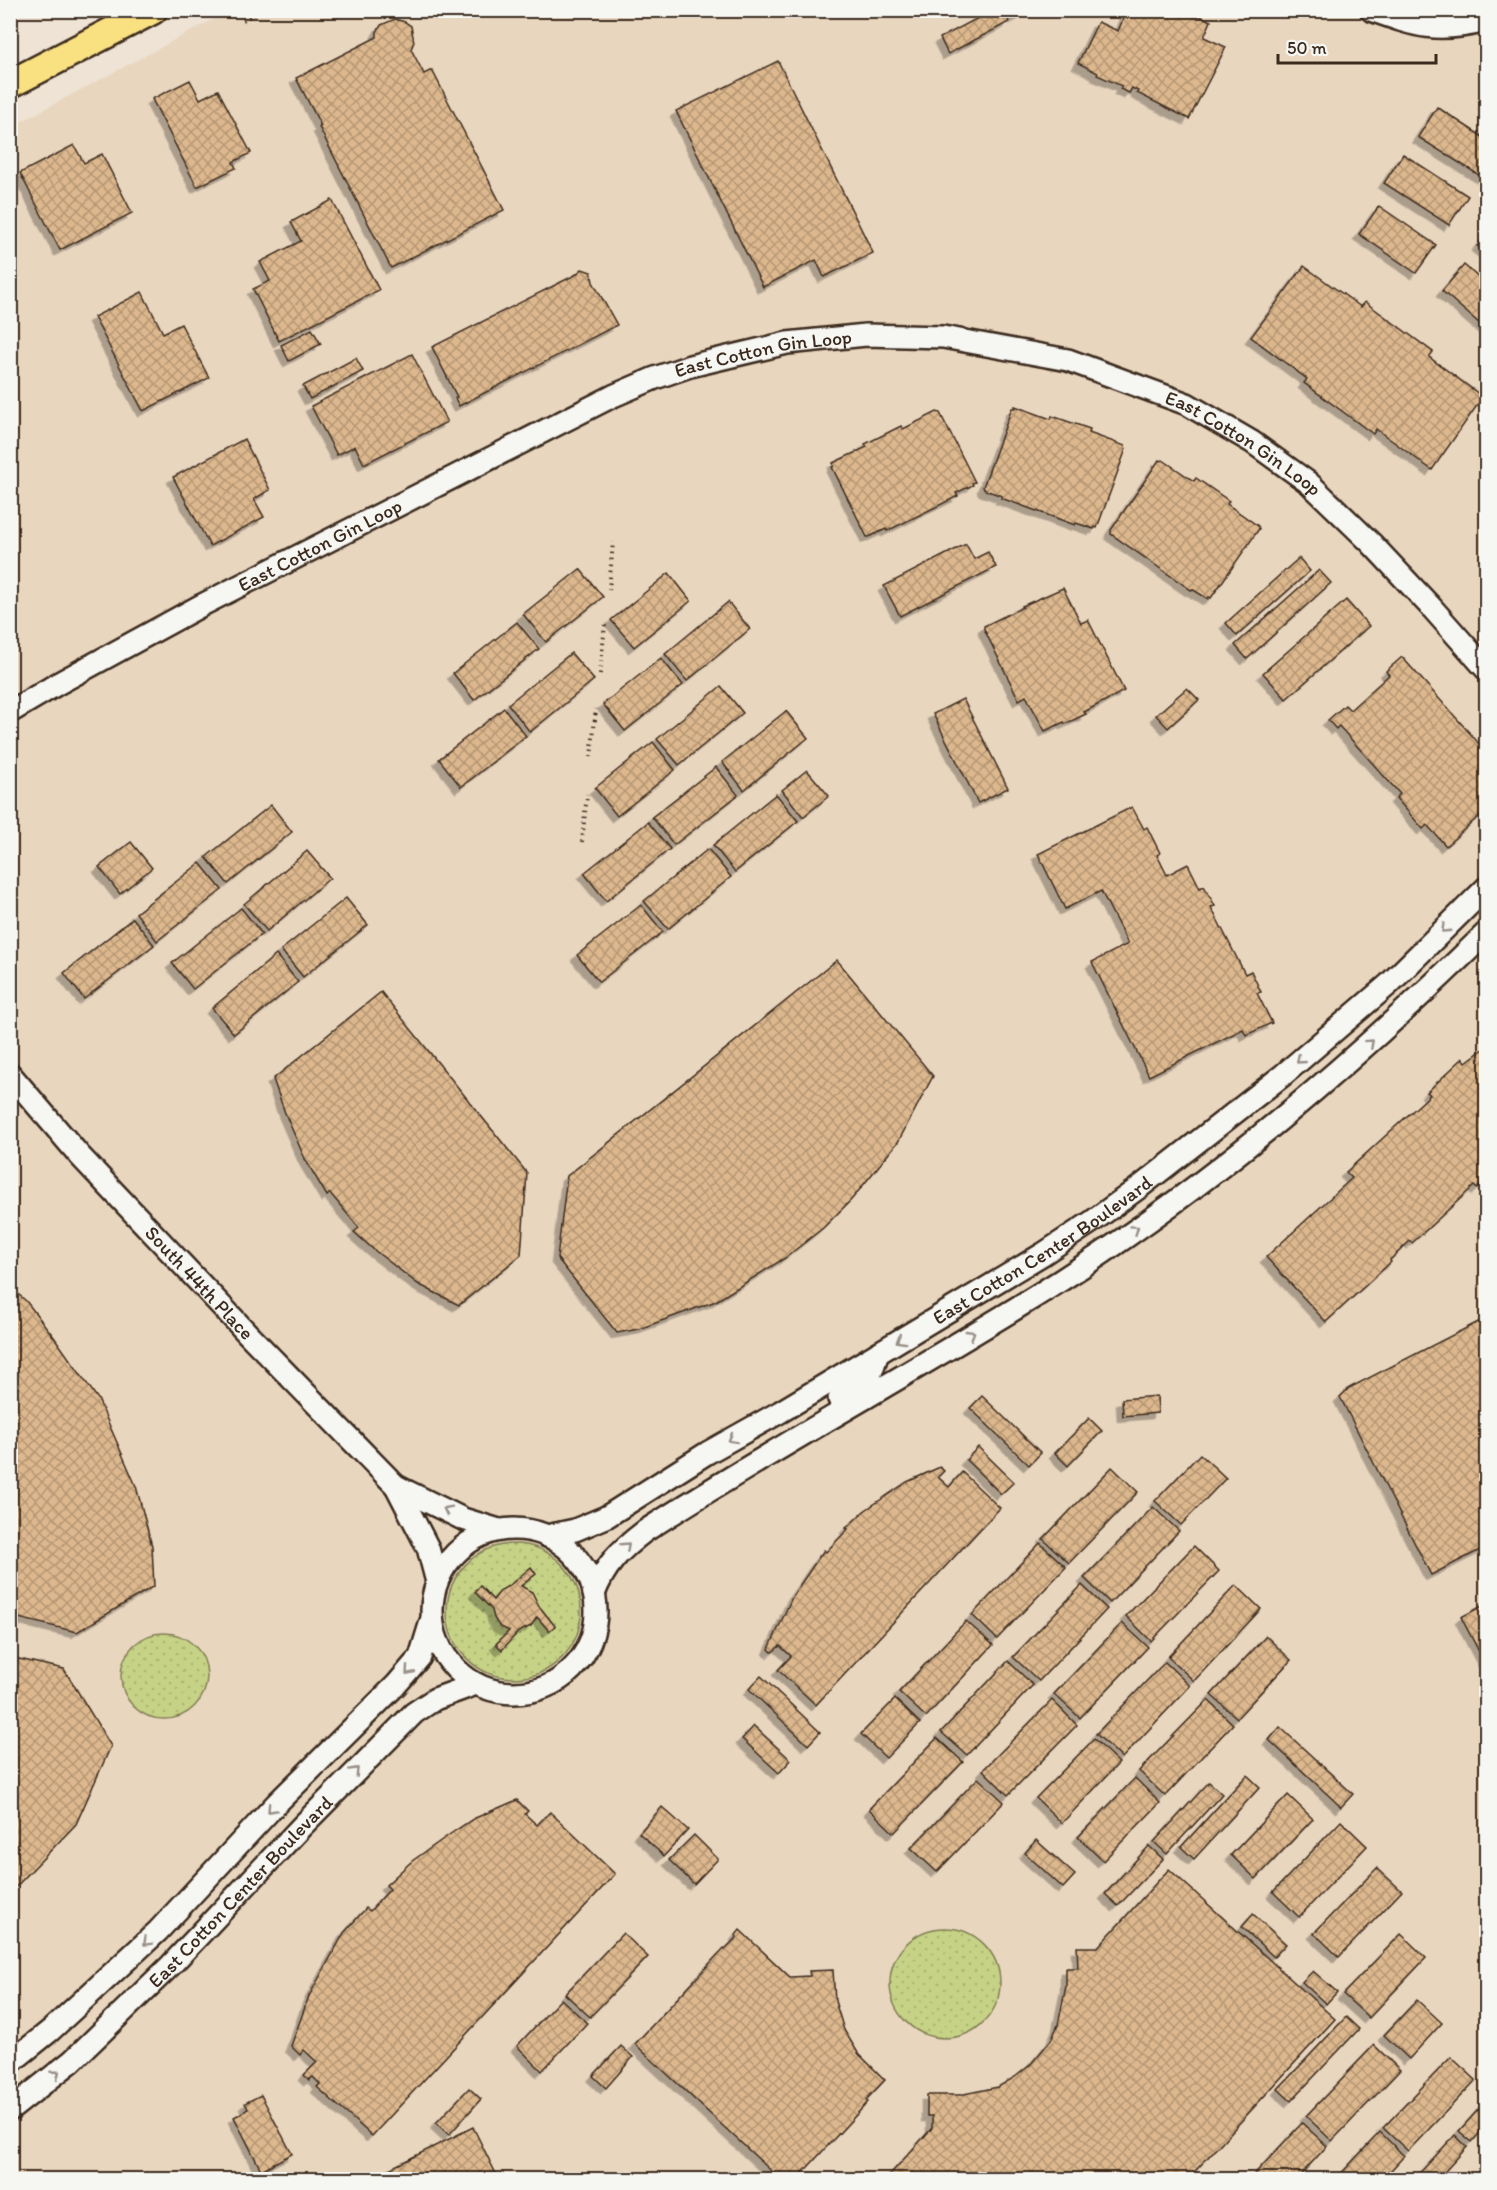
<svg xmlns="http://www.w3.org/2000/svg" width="1497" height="2190" font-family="Itim,sans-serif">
<defs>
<pattern id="grass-dots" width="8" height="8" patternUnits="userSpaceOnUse" patternTransform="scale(1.5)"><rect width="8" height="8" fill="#c6d386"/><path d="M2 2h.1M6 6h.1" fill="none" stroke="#abb573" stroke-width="1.8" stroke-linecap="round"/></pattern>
<pattern id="building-cross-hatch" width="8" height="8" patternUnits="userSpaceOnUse" patternTransform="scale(1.5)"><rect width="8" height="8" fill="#ddb88e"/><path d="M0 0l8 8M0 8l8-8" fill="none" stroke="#b49673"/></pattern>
<filter id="shadow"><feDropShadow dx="-5.5" dy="5.5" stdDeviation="0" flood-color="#0004"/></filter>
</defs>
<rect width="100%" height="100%" fill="#eee3d4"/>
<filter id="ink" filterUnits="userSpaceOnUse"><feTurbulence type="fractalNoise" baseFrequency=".0167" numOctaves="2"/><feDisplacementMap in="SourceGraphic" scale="12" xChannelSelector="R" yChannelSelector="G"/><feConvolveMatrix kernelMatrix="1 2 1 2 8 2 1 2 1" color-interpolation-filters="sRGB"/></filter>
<g filter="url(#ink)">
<polygon fill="#e9d6bf" points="229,11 1486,11 1486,2179 11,2180 11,127"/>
<g fill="url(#grass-dots)" stroke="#807e52" stroke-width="1.5">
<circle cx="514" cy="1611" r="67"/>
<circle cx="164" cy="1676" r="43"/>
<circle cx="945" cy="1983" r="55"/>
</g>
<g fill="url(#building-cross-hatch)" stroke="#3b2a1e" stroke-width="1.5" filter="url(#shadow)">
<polygon points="993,10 1003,10 1009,22 948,54 940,38"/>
<polygon points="1011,10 1030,10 1015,18"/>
<polygon points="1127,10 1187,10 1211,21 1204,37 1226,47 1189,119 1137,93 1138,91 1132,88 1129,93 1120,89 1122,86 1097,75 1098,73 1078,63 1098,22 1118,31"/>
<polygon points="395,19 405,22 411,26 414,42 411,49 424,74 432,70 504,210 391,268 319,127 321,126 296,78 377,37 377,32 381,25"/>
<polygon points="778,61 873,253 824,277 816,260 763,287 676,111"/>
<polygon points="190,80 200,99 218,90 251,153 233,162 236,168 197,187 152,99"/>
<polygon points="1437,107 1486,139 1486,170 1482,177 1418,137"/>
<polygon points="74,145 84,163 102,154 132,213 60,250 20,173"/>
<polygon points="1403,154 1468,196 1449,225 1384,183"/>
<polygon points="332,200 379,290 279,341 253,289 270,281 260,262 301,241 291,222"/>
<polygon points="1379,206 1436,245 1416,273 1359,234"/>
<polygon points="1486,235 1486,253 1477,246"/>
<polygon points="1464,265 1486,284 1486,329 1442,291"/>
<polygon points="1304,266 1361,307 1365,302 1433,352 1429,357 1483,397 1432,470 1376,429 1373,434 1304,383 1307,379 1251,337"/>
<polygon points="582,269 591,272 593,282 617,325 459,406 455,398 457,397 432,347 575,275"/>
<polygon points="142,292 163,333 181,324 209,378 143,411 94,317"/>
<polygon points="312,329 321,344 289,361 281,345"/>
<polygon points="412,354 447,422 364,464 355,446 337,455 311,406"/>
<polygon points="356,358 363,371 310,399 303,386"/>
<polygon points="1015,406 1051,419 1052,416 1090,429 1089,433 1125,446 1126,449 1097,528 1095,527 1094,529 1076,523 1075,525 1001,498 1002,496 985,490 983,487 1012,408 1015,408"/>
<polygon points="937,412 940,413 975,482 972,483 973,485 956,493 958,496 887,531 886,529 869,537 867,537 832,467 834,466 833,463 867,447 865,444 901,426 903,429"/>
<polygon points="244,439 270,490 254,499 264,517 210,546 173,477"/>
<polygon points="1159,460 1161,461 1163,460 1194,481 1196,478 1229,501 1227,504 1258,526 1259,529 1211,598 1209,597 1208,599 1192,589 1191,590 1111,534 1111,530"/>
<polygon points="966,544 974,559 988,552 996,567 900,616 884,586"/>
<polygon points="1299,558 1310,571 1237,636 1226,623"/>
<polygon points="580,569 603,597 546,642 523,614"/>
<polygon points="1319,570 1331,583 1247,659 1235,645"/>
<polygon points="669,573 691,601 634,647 611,620"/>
<polygon points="1063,588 1081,623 1088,620 1124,691 1084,712 1086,714 1065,724 1064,722 1045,731 1026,696 1019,700 984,629 984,626 1023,607 1022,606"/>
<polygon points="1346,600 1369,626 1286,699 1263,673"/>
<polygon points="728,602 750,629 687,681 665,654"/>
<polygon points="517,622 539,649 474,700 453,673"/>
<polygon points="571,653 594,680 530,732 508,704"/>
<polygon points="1402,657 1483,748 1486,745 1486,810 1446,846 1427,825 1423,829 1396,798 1400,794 1339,726 1336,729 1328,720 1345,705 1350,710 1389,675 1386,671"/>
<polygon points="661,658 683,685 625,731 603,704"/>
<polygon points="721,686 743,713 679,765 657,739"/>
<polygon points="1187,688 1199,700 1168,728 1156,715"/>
<polygon points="963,699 1008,788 978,803 933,714"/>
<polygon points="504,708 526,736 461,787 439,759"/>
<polygon points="786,711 808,738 744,790 722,762"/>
<polygon points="653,742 675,770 617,816 595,788"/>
<polygon points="716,767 738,795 674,845 652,817"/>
<polygon points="807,770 829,796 803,817 782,790"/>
<polygon points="776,794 798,821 735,872 713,845"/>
<polygon points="271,805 292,832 228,884 206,857"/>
<polygon points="1132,807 1144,829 1147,827 1160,853 1157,855 1167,875 1188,864 1200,888 1204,886 1215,906 1211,907 1245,974 1251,971 1261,992 1257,993 1272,1023 1246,1035 1243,1029 1149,1076 1092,962 1128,944 1101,891 1065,909 1038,854"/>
<polygon points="648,822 670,849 606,901 584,873"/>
<polygon points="131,842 152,868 120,894 99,867"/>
<polygon points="708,849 731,877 668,929 644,901"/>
<polygon points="307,851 330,878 267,931 244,904"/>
<polygon points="200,863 222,890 157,941 136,913"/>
<polygon points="346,898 368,925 303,977 281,950"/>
<polygon points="641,905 663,932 599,982 577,955"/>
<polygon points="241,908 262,934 193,989 172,963"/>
<polygon points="133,918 154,945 84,999 64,973"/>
<polygon points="276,955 298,982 234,1034 212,1008"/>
<polygon points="837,960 933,1076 898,1142 852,1199 823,1228 785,1258 716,1301 639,1329 617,1333 557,1258 567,1176"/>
<polygon points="381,992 527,1173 521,1255 459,1305 418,1284 374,1250 354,1232 359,1228 330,1193 327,1196 305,1159 285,1113 273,1079"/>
<polygon points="1486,1047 1486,1180 1477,1189 1474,1186 1412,1243 1410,1241 1390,1260 1391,1262 1326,1322 1266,1257 1352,1178 1346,1172 1430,1095 1427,1092 1463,1058 1466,1062"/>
<polygon points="10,1287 26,1301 54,1337 98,1399 136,1486 152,1546 154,1586 77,1632 10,1616"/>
<polygon points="1486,1318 1486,1547 1431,1575 1340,1397 1349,1388"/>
<polygon points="982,1396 1041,1453 1029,1465 970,1408"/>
<polygon points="1157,1396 1158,1413 1123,1416 1122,1399"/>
<polygon points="1089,1418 1102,1431 1068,1466 1055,1453"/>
<polygon points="978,1447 1014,1482 1001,1494 966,1460"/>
<polygon points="1200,1454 1226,1478 1181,1525 1155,1501"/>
<polygon points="940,1467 944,1471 938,1477 949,1487 962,1472 1000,1508 816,1705 778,1670 791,1656 780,1646 772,1652 769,1649 793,1595 824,1550 826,1552 848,1529 846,1528 864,1511 907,1482"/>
<polygon points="1112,1467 1138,1492 1069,1563 1043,1539"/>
<polygon points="1153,1507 1179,1531 1110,1603 1084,1578"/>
<polygon points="1040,1543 1066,1567 997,1639 972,1615"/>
<polygon points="1194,1546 1219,1571 1151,1641 1126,1616"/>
<polygon points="531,1567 536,1574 521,1586 532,1592 539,1606 555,1626 549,1631 537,1617 531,1626 518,1632 502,1650 496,1644 509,1631 499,1626 494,1618 492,1610 475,1592 480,1586 493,1600 501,1590 510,1585"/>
<polygon points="1082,1585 1107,1609 1039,1681 1013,1657"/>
<polygon points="1236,1585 1261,1609 1194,1681 1168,1657"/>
<polygon points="1486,1604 1486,1665 1461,1617"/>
<polygon points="966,1621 993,1645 926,1717 899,1692"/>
<polygon points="1122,1623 1148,1647 1080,1718 1054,1694"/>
<polygon points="1266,1636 1291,1660 1237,1718 1211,1695"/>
<polygon points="10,1657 64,1669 111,1746 76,1824 10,1893"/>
<polygon points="1008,1661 1033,1685 967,1755 941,1732"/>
<polygon points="1165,1662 1190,1686 1122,1758 1096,1734"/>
<polygon points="761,1676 820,1732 808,1745 749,1689"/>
<polygon points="895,1699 920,1723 886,1758 861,1734"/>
<polygon points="1052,1700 1077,1725 1008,1795 983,1770"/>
<polygon points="1208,1700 1233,1724 1165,1796 1139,1771"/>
<polygon points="754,1726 791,1760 779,1773 742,1739"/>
<polygon points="1280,1727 1353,1794 1341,1807 1269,1740"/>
<polygon points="937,1738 963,1762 894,1833 869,1809"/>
<polygon points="1094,1739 1119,1763 1062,1823 1036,1798"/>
<polygon points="1247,1775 1260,1787 1194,1859 1181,1847"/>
<polygon points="978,1778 1004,1802 937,1872 911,1848"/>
<polygon points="1135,1778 1160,1803 1103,1861 1078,1837"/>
<polygon points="1209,1782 1222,1794 1167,1854 1154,1842"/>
<polygon points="1288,1795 1313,1819 1256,1879 1231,1855"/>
<polygon points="517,1800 528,1811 525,1814 537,1825 550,1812 615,1874 372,2136 317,2087 320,2084 313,2077 309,2080 304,2075 317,2062 304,2050 300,2055 291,2046 309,1996 344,1933 366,1908 370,1911 390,1889 386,1885 412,1861 456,1830 473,1819"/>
<polygon points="662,1807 688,1830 664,1856 639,1833"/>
<polygon points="1341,1821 1367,1846 1299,1917 1273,1892"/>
<polygon points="694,1835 718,1859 694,1884 669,1860"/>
<polygon points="1036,1840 1075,1875 1063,1888 1025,1853"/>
<polygon points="1149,1846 1163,1859 1118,1906 1105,1894"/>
<polygon points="1377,1868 1402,1891 1339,1957 1314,1933"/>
<polygon points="1169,1869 1335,2019 1187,2180 885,2180 932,2128 932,2116 927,2116 927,2095 959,2095 998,2087 1015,2077 1030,2065 1051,2040 1058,2025 1066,1986 1066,1968 1078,1968 1077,1947 1098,1947"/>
<polygon points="1253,1914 1286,1944 1274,1957 1242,1927"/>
<polygon points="740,1930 790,1977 810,1976 809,1971 833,1970 835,2001 844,2030 858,2053 885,2080 866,2100 868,2102 796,2180 781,2180 635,2044 724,1948 725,1949 737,1937 736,1935"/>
<polygon points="623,1933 648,1957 590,2017 565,1994"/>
<polygon points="1401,1934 1426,1958 1369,2018 1343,1994"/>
<polygon points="1313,1971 1337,1992 1326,2004 1302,1982"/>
<polygon points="561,1999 587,2023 542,2071 517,2046"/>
<polygon points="1417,2000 1442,2023 1409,2059 1384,2035"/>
<polygon points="1346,2017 1359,2029 1291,2101 1278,2089"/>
<polygon points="1374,2045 1400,2070 1332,2141 1306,2116"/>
<polygon points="621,2046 633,2057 606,2088 593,2076"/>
<polygon points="1451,2057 1476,2080 1408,2151 1383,2128"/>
<polygon points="469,2088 481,2099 449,2135 436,2123"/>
<polygon points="261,2095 292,2154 261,2170 234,2117 248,2109 245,2103"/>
<polygon points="1486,2101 1486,2126 1472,2142 1459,2131"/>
<polygon points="1302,2123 1327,2146 1296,2180 1249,2180"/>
<polygon points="473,2127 499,2180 367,2180"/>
<polygon points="1380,2132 1404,2156 1382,2180 1335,2180"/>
<polygon points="1455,2135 1467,2147 1437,2180 1413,2180"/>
</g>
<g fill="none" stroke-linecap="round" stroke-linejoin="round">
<g stroke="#3b2a1e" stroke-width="26">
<g id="minor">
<path d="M 1371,10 C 1418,27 1437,33 1486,21"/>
<path id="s1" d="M 10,712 L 59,683 L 202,605 L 613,396 L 655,378 L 690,366 L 787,343 L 866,335 L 943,337 L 1068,360 L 1187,404 L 1252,442 L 1309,483 L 1371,543 L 1432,608 L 1486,669"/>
<path id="s2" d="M 10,1074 L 80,1156 L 248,1334 L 396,1486 L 428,1548 L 437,1582"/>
<polyline points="839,1399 859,1386 871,1373 878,1353"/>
<polyline points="396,1486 463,1519 499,1530"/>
<circle cx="514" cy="1611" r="82"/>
<path id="s3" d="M 547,1536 L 575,1530 L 606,1517 L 707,1453 L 780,1412 L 1043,1254 L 1093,1221 L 1141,1186 L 1283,1075 L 1389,984 L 1486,888"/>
<path d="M 594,1594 C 605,1565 620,1550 645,1531 C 781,1443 924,1367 1060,1281 C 1215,1182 1355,1061 1486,933"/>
<polyline points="10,2063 51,2030 158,1931 276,1804 396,1685 420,1657 432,1618"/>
<path id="s4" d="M 10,2110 L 72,2061 L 171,1965 L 302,1826 L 414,1713 L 435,1699 L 476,1684"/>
</g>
</g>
<g stroke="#3b2a1e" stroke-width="32">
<polyline id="major" points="10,84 153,10"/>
</g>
<g stroke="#3b2a1e" stroke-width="4" stroke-dasharray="1.5 4.5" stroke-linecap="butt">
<polyline points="243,20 260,11"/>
<polyline points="609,590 613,542"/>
<polyline points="600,674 605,625"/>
<polyline points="591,757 596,709"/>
<polyline points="582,842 587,794"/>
</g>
<use href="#minor" stroke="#f6f6f2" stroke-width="21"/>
<use href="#major" stroke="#f9e181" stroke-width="27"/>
</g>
<defs><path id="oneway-chevron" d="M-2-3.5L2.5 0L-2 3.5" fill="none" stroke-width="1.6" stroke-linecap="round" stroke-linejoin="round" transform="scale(1.5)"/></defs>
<g stroke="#989088">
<use href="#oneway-chevron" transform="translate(1445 929) rotate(136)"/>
<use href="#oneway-chevron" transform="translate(1370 1043) rotate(-42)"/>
<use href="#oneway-chevron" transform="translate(1300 1060) rotate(139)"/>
<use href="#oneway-chevron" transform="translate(1135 1229) rotate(-35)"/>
<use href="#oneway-chevron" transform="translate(971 1334) rotate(-31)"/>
<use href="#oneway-chevron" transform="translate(900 1340) rotate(149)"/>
<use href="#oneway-chevron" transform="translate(732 1439) rotate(151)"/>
<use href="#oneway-chevron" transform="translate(447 1510) rotate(-153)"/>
<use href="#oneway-chevron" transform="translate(626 1546) rotate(-43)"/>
<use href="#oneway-chevron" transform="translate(409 1671) rotate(131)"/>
<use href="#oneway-chevron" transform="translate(355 1771) rotate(-46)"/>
<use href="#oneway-chevron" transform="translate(271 1809) rotate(133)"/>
<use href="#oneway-chevron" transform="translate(147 1942) rotate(136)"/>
<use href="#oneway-chevron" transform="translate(56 2074) rotate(-39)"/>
</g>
</g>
<g text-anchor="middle" stroke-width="5" stroke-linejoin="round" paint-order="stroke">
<g font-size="20" fill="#3b2a1e" stroke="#f6f6f2">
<text dy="7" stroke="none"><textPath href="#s1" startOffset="838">East Cotton Gin Loop</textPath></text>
<text dy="7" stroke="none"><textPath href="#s1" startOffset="1342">East Cotton Gin Loop</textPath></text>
<text dy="7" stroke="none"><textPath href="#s1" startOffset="352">East Cotton Gin Loop</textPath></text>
<text dy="7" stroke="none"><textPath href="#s3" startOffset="574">East Cotton Center Boulevard</textPath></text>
<text dy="7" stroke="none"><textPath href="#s2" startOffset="282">South 44th Place</textPath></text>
<text dy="7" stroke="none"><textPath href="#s4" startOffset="318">East Cotton Center Boulevard</textPath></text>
</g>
</g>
<rect width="1497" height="2190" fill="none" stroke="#f6f6f2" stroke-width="36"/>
<rect x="18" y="18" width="1461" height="2154" fill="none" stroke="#3b2a1e" stroke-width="2" filter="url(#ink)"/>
<path d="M1278 54v9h158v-9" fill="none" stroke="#3b2a1e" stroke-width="3"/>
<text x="1287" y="54" font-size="18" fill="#3b2a1e" stroke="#f6f6f2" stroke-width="4.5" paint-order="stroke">50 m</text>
</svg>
